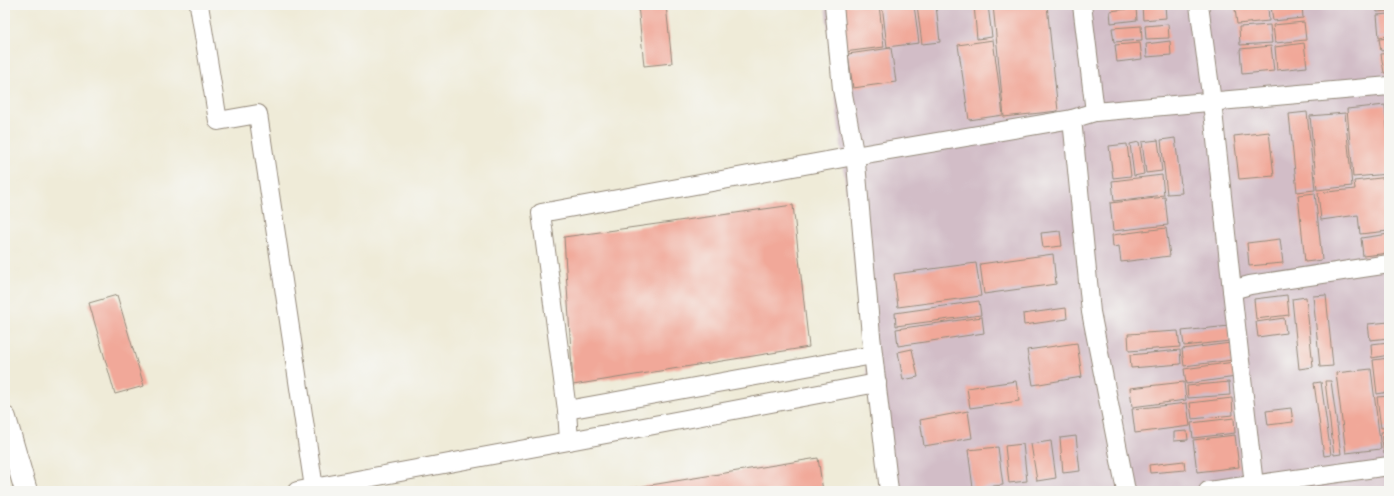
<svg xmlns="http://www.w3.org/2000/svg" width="1394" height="496" font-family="'Balsamiq Sans',sans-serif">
<rect width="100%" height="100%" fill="#f6f6f2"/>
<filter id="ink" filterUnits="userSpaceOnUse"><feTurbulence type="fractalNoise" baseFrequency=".025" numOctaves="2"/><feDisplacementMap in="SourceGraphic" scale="8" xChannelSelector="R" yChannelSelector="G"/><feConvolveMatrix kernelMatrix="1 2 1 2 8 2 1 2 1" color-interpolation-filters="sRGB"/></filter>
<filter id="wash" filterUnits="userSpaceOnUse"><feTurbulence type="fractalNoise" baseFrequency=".012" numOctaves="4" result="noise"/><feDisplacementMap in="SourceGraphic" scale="16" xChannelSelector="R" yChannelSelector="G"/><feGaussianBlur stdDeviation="0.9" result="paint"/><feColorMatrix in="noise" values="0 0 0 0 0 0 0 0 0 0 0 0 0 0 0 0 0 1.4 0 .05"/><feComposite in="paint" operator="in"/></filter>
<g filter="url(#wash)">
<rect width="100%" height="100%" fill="#efebd8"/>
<polygon fill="#d2bdc7" points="825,5 1389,5 1389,491 880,491"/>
<g id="blocks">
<g fill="#f1a899">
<polygon points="638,5 666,5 672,63 644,66"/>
<polygon points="837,5 879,5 884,47 844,52"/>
<polygon points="882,5 914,5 919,43 887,47"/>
<polygon points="917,5 936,5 940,42 922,44"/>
<polygon points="974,5 988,5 992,37 977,39"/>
<polygon points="993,5 1047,5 1058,111 1004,117"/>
<polygon points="1165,5 1166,18 1143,20 1142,6"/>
<polygon points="1268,5 1269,21 1237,24 1235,9"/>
<polygon points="1283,5 1302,5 1303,18 1273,21 1271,6"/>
<polygon points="1376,5 1389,5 1389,11 1377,12"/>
<polygon points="1136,8 1137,20 1111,23 1110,11"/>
<polygon points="1389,14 1389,36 1379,37 1377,15"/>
<polygon points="1304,22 1306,40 1275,43 1273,25"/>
<polygon points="1168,24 1169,38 1146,39 1145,26"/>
<polygon points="1270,25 1272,43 1240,45 1239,27"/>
<polygon points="1141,26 1142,40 1114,42 1112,28"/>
<polygon points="1389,38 1389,50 1381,51 1379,39"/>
<polygon points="993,40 1003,115 969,120 958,45"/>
<polygon points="1170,41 1171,55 1147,57 1146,44"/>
<polygon points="1140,43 1142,59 1117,62 1115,45"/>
<polygon points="1304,43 1307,67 1277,70 1275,47"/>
<polygon points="1271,46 1274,71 1242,74 1240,49"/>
<polygon points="891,48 896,82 853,88 848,54"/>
<polygon points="1389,53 1389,72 1384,73 1381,54"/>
<polygon points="1385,105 1389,147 1389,174 1353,177 1347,109"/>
<polygon points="1307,112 1315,190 1297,192 1289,114"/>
<polygon points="1345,113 1352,186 1317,190 1310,116"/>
<polygon points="1269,132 1274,176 1239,179 1234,136"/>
<polygon points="1175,138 1182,193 1167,194 1161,140"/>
<polygon points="1158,140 1162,171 1146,173 1142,142"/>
<polygon points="1139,142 1144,174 1134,176 1130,144"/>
<polygon points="1127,144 1131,176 1113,178 1109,146"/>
<polygon points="1162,175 1164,195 1114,201 1112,181"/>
<polygon points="1389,177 1389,231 1360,234 1358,215 1321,220 1318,193 1355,189 1354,181"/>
<polygon points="1315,193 1322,260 1305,262 1298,195"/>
<polygon points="1165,197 1168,225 1113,231 1110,203"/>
<polygon points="793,205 809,347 573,385 564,237"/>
<polygon points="1166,228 1170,256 1121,262 1119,246 1113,247 1112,235"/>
<polygon points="1060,231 1062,246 1043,248 1041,233"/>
<polygon points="1389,234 1389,253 1363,256 1361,238"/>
<polygon points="1280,239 1283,263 1249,266 1247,243"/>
<polygon points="1053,254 1056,284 984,294 980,264"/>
<polygon points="976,263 981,296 898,307 894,274"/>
<polygon points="117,295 144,386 115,394 89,303"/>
<polygon points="1287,295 1289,315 1256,319 1254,299"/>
<polygon points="1326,295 1333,366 1320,367 1313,296"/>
<polygon points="1306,297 1313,367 1299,369 1292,299"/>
<polygon points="979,301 981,315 896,326 895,313"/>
<polygon points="1066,308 1067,319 1024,325 1023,314"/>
<polygon points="982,317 984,333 898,346 896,329"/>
<polygon points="1284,318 1286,333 1258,337 1256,322"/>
<polygon points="1389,322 1389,338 1370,340 1368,324"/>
<polygon points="1229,326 1230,341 1184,346 1182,331"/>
<polygon points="1178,331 1180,347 1129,351 1128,334"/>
<polygon points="1389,342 1389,355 1372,358 1371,344"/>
<polygon points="1077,343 1082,377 1033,385 1027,350"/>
<polygon points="1231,343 1233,360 1184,366 1182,349"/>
<polygon points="912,349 918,377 903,380 898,352"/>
<polygon points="1180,350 1181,364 1131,368 1130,355"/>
<polygon points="1389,358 1389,392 1377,394 1373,360"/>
<polygon points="1234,362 1236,377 1186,384 1184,369"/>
<polygon points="1371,369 1381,449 1346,453 1336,373"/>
<polygon points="1016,381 1019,401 970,408 967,388"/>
<polygon points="1325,381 1331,381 1341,454 1334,455"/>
<polygon points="1184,382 1186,400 1132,407 1130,388"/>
<polygon points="1229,382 1230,395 1188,398 1187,386"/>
<polygon points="1321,382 1331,455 1324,456 1314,383"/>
<polygon points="1389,396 1389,427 1381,428 1377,397"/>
<polygon points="1232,398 1233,415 1192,419 1190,403"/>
<polygon points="1187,403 1190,426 1135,433 1132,409"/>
<polygon points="1291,408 1293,422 1268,425 1266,411"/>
<polygon points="968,411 972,438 924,446 920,420"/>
<polygon points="1234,418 1235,433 1193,438 1191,423"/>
<polygon points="1187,431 1188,440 1174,441 1174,432"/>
<polygon points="1389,431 1389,453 1384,454 1381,432"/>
<polygon points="1235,435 1239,467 1197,472 1193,440"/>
<polygon points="1076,436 1080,471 1063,473 1060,438"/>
<polygon points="1051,441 1056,478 1037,481 1031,444"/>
<polygon points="1023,444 1027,481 1009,483 1005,446"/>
<polygon points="998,447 1003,485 973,488 968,450"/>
<polygon points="818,458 823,491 621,491 620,490"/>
<polygon points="1184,461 1185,470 1150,473 1149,465"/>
</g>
</g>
</g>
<g filter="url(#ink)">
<use href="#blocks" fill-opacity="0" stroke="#958a7b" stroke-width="1"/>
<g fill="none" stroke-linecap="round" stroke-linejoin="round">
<g stroke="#958a7b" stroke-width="20">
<g id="minor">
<polyline points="199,5 218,121 258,114 314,488"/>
<polyline points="834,5 842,89 856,163 871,336 889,491"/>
<polyline points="1082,5 1095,112"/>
<polyline points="1199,5 1212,102 1232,290 1254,485"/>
<polyline points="1072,119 1091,312 1126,491"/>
<polyline points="1232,290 1250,285 1389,264"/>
<polyline points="873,355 567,410 541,213 854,156 1072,119 1095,112 1389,86"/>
<polyline points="569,441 877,383"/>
<polyline points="297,491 569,441 567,410"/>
<polyline points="1208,491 1389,466"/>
</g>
</g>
<g stroke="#958a7b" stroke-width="24">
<polyline id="tertiary" points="5,418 26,491"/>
</g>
<use href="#minor" stroke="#fff" stroke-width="18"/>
<use href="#tertiary" stroke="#fff" stroke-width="22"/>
</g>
</g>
<rect width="1394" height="496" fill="none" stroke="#f6f6f2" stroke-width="20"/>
</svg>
